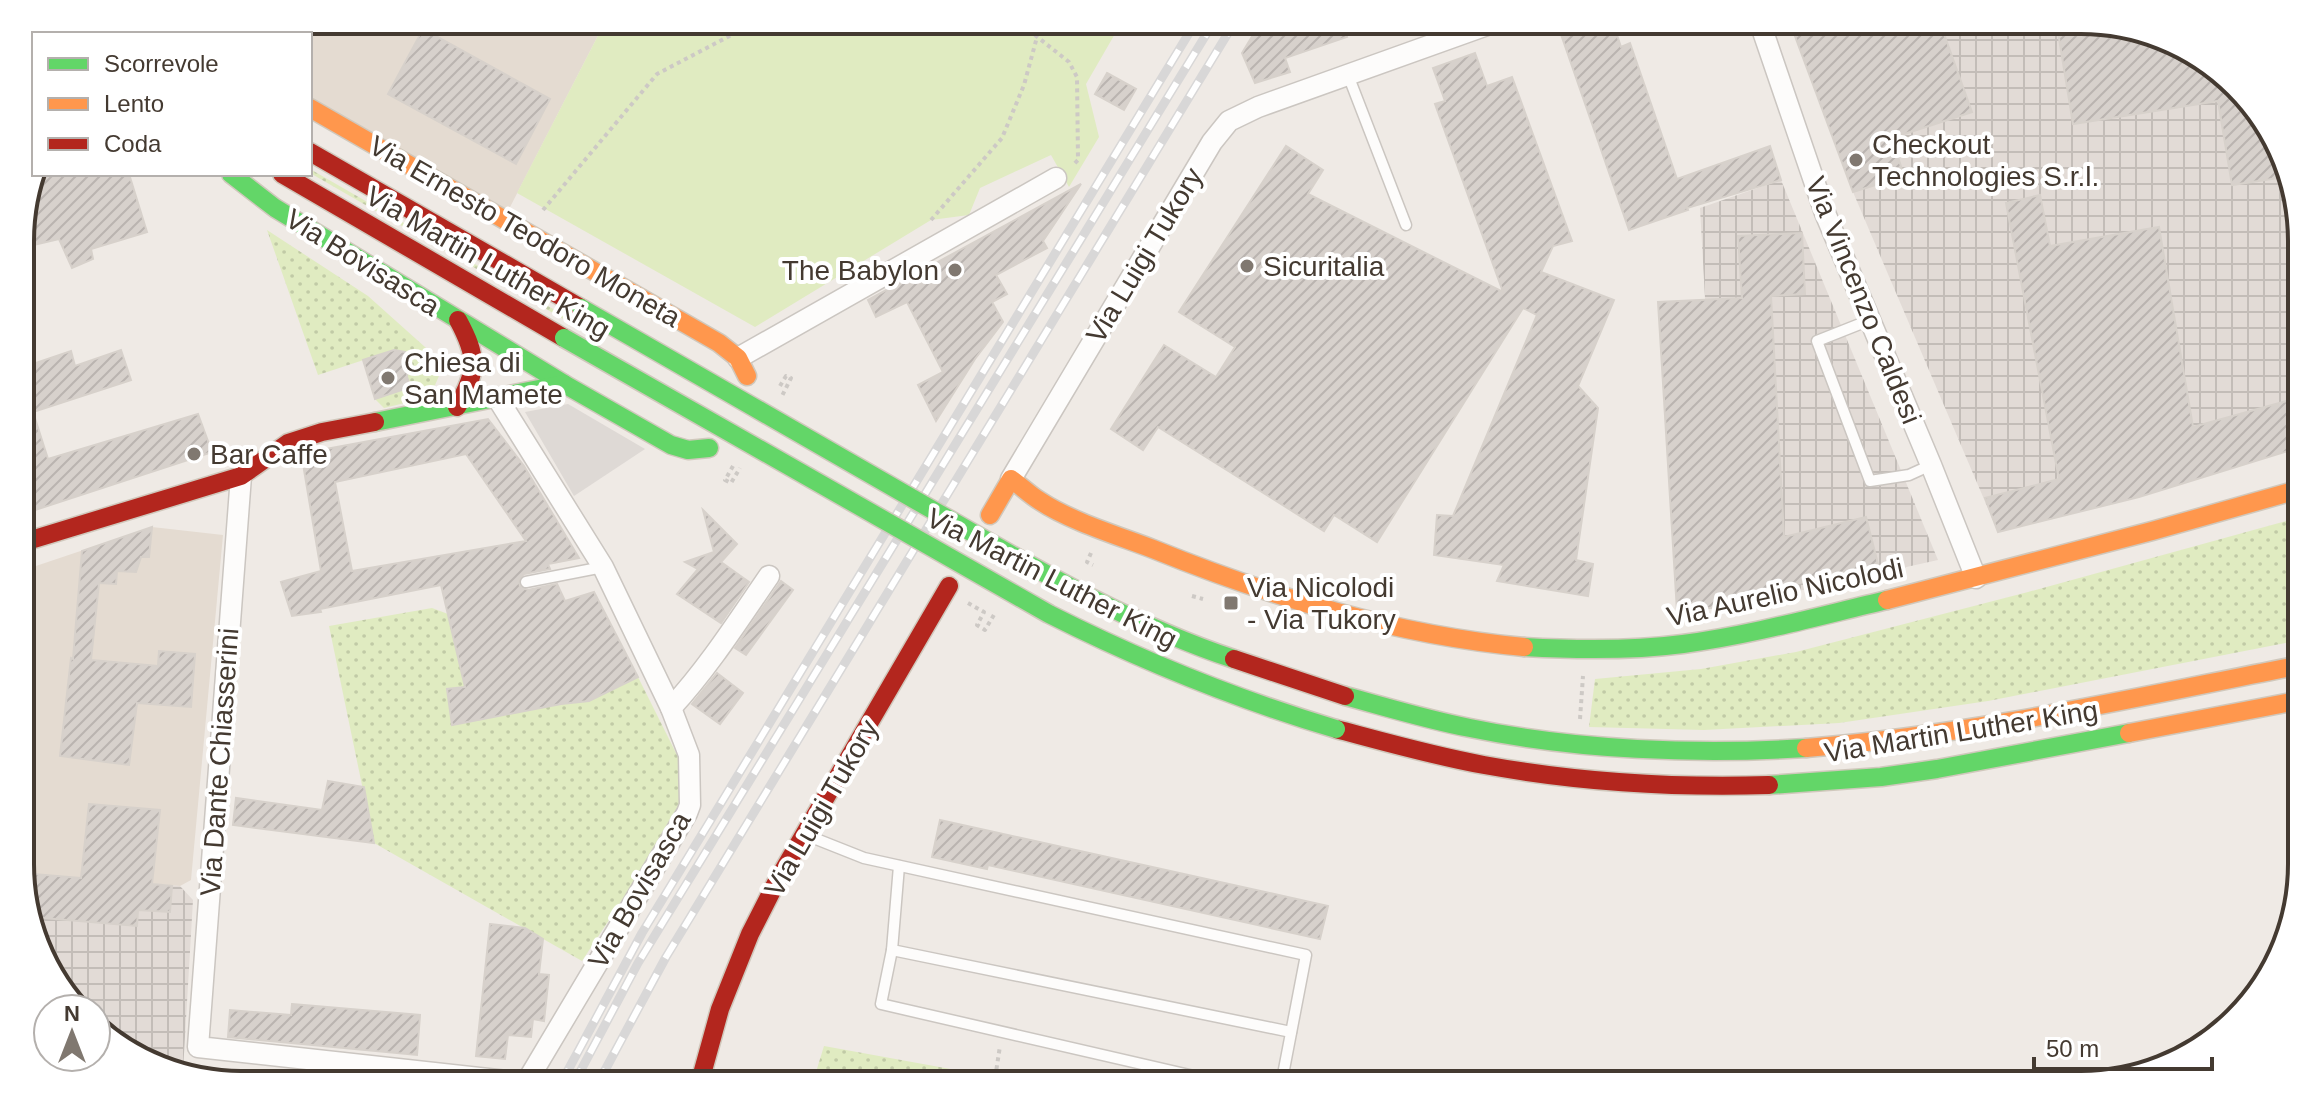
<svg xmlns="http://www.w3.org/2000/svg" width="2322" height="1105" font-family="Arial,sans-serif">
<defs>
<pattern id="industrial-grid" width="8" height="8" patternUnits="userSpaceOnUse" patternTransform="scale(2)"><rect width="8" height="8" fill="#e2dbd6"/><path d="M0 4h8M4 0v8" fill="none" stroke="#c3bdb8"/></pattern>
<pattern id="grass-dots" width="8" height="8" patternUnits="userSpaceOnUse" patternTransform="scale(2)"><rect width="8" height="8" fill="#e0ebc1"/><path d="M2 2h.1M6 6h.1" fill="none" stroke="#c1caa6" stroke-width="1.8" stroke-linecap="round"/></pattern>
<pattern id="building-hatch" width="6" height="6" patternUnits="userSpaceOnUse" patternTransform="scale(2)"><rect width="6" height="6" fill="#d7d1cc"/><path d="M-1 1l2-2M0 6l6-6M5 7l2-2" fill="none" stroke="#bab4b0"/></pattern>
</defs>
<rect width="100%" height="100%" fill="#efeae5"/>
<g fill="#e4dbd1">
<polygon points="241,20 606,20 506,215 310,103 310,34 188,34 184,31"/>
<polygon points="152,527 223,535 191,880 180,886 22,873 21,571"/>
</g>
<g fill="url(#industrial-grid)">
<polygon points="1789,20 2081,20 2178,43 2257,107 2300,213 2301,447 1998,532 1853,192"/>
<polygon points="1781,180 1938,560 1731,606 1718,531 1700,208"/>
<polygon points="22,873 180,886 193,900 183,1071 144,1062 96,1023 96,1009 79,1009 65,998 22,893"/>
</g>
<g fill="url(#grass-dots)">
<polygon points="310,169 574,321 572,324 310,173"/>
<polygon points="267,230 368,296 444,364 430,397 384,408 375,399 411,387 403,370 409,366 409,356 405,352 394,350 318,375"/>
<polygon points="2301,517 2301,640 1988,701 1839,723 1704,730 1589,727 1595,679 1701,669 1796,652 2028,592"/>
<polygon points="432,608 448,614 465,687 447,689 453,725 561,704 589,701 638,677 683,767 683,808 582,961 374,843 329,626"/>
<polygon points="824,1046 989,1076 988,1085 812,1085"/>
</g>
<g fill="#e0ebc1">
<polygon points="248,20 342,20 292,34 252,34"/>
<polygon points="606,20 1123,20 1086,84 1099,137 1069,187 1051,155 980,188 969,215 931,220 755,327 517,193"/>
</g>
<polygon fill="#ded9d5" points="568,404 645,449 574,496 525,412"/>
<g fill="url(#building-hatch)" stroke="#d7d1cb" stroke-width="2" fill-rule="evenodd">
<polygon points="1262,20 1341,20 1347,37 1285,58 1290,72 1255,83 1242,53"/>
<polygon points="1556,20 1612,20 1621,47 1630,43 1677,179 1770,146 1781,180 1687,208 1688,210 1629,230"/>
<polygon points="1789,20 1939,20 1972,112 1892,138 1904,176 1853,192"/>
<polygon points="2056,20 2081,20 2178,43 2257,107 2285,177 2232,185 2218,101 2073,124"/>
<polygon points="423,29 550,99 516,164 388,94"/>
<polygon points="1475,53 1487,86 1512,77 1572,241 1553,246 1541,272 1614,300 1578,386 1598,408 1576,560 1593,564 1588,596 1497,581 1504,565 1434,555 1437,515 1453,516 1537,315 1523,308 1377,542 1334,515 1324,531 1158,427 1143,450 1111,429 1164,345 1216,377 1235,347 1179,312 1286,146 1323,170 1308,194 1503,292 1435,104 1445,101 1433,68"/>
<polygon points="1107,73 1136,89 1124,110 1095,94"/>
<polygon points="35,174 129,174 147,232 91,249 93,259 72,268 59,239 21,248 21,226"/>
<polygon points="1081,184 1043,241 1047,248 996,275 1007,294 992,302 1003,322 975,359 936,421 918,385 943,372 907,302 876,317 868,300"/>
<polygon points="2040,195 2050,246 2159,227 2193,427 2301,397 2301,447 2139,497 1998,532 1985,498 2059,479 2006,203"/>
<polygon points="1802,233 1805,294 1771,296 1784,537 1866,517 1878,564 1730,600 1731,606 1677,611 1658,302 1742,298 1738,236"/>
<polygon points="121,350 131,380 33,412 48,459 198,414 212,452 26,513 21,497 21,368 71,351 75,366"/>
<polygon points="394,350 405,352 409,356 407,377 411,387 375,399 363,360"/>
<path d="M 488,419 L 524,466 L 579,558 L 548,564 L 550,569 L 524,574 L 519,579 L 520,587 L 528,590 L 557,584 L 565,601 L 594,592 L 638,677 L 589,701 L 561,704 L 452,725 L 447,689 L 465,687 L 441,585 L 320,609 L 321,612 L 292,616 L 281,582 L 321,571 L 302,458 L 326,449 ZM 466,454 L 526,541 L 352,571 L 335,482 Z"/>
<polygon points="703,510 737,544 721,562 749,582 721,623 677,594 698,569 685,562 714,552"/>
<polygon points="152,527 149,557 141,557 136,572 117,571 116,584 99,583 91,660 158,666 159,651 195,654 191,707 137,703 129,765 60,756 71,658 73,659 82,551"/>
<polygon points="781,581 793,590 746,655 735,648"/>
<polygon points="717,673 743,693 720,724 692,704"/>
<polygon points="328,781 364,787 374,843 233,825 236,798 322,810"/>
<polygon points="89,804 160,810 152,884 172,886 170,912 138,910 137,926 32,917 22,893 22,873 81,878"/>
<polygon points="940,820 1328,906 1320,939 988,865 987,869 932,857"/>
<polygon points="490,924 525,928 543,939 539,974 549,975 544,1021 533,1019 531,1037 508,1035 505,1059 476,1056"/>
<polygon points="292,1004 420,1015 417,1055 228,1037 230,1010 291,1015"/>
</g>
<g fill="none" stroke-linecap="round" stroke-linejoin="round">
<g stroke="#cbc6c1" stroke-width="13">
<g id="lane">
<polyline points="1348,75 1406,225"/>
<polyline points="1870,320 1817,341 1870,481 1909,475 1931,465"/>
<polyline points="526,582 603,567"/>
<polyline points="806,835 864,858 1306,955 1281,1085"/>
<polyline points="899,866 892,950 1291,1032"/>
<polyline points="892,950 881,1004 1233,1085"/>
</g>
</g>
<g stroke="#cbc6c1" stroke-width="23">
<g id="street">
<polyline points="1759,20 1825,213 1931,465 1976,578"/>
<polyline points="738,358 1056,178"/>
<polyline points="241,476 198,1047 526,1083 687,813 690,805 689,755 671,708 603,567 498,399"/>
<polyline points="1011,479 1212,142 1229,121 1258,107 1501,20"/>
<path d="M 671,708 C 708,668 738,621 769,576"/>
</g>
</g>
<g stroke="#d0c8bc" stroke-width="21">
<g id="fast">
<polyline points="231,174 275,208 564,384 671,445 688,450 709,448"/>
<polyline points="375,422 564,384"/>
<path d="M 1524,647 C 1577,650 1630,651 1683,644 C 1752,635 1819,616 1887,600"/>
<path d="M 1345,696 C 1386,707 1428,720 1470,728 C 1576,750 1697,755 1806,748"/>
<polyline points="1769,785 1881,777 1937,769 2129,733"/>
</g>
</g>
<g stroke="#d0c8bc" stroke-width="21">
<g id="slow">
<polyline points="178,32 181,34"/>
<polyline points="310,108 719,343 738,358 747,376"/>
<path d="M 990,515 L 1011,479 C 1021,486 1030,495 1040,501 C 1070,521 1119,536 1153,549 C 1272,597 1395,635 1524,647"/>
<polyline points="1887,600 2152,531 2301,489"/>
<polyline points="2129,733 2302,700"/>
<path d="M 1806,748 C 1973,735 2137,697 2301,665"/>
</g>
</g>
<g stroke="#d0c8bc" stroke-width="21">
<g id="jam">
<polyline points="310,152 581,308"/>
<polyline points="282,174 564,338"/>
<path d="M 457,407 C 478,371 478,357 458,320"/>
<polyline points="21,543 241,476 288,443 322,432 375,422"/>
<path d="M 1336,729 C 1385,742 1434,756 1484,765 C 1578,782 1673,788 1769,785"/>
<polyline points="699,1085 720,1009 750,934 777,881 949,586"/>
</g>
</g>
<g stroke="#cdc9c5" stroke-width="4" stroke-dasharray="4 4" stroke-linecap="butt">
<polyline points="1016,20 1069,62 1077,77 1078,160 1074,164"/>
<polyline points="543,210 657,74 760,20"/>
<polyline points="931,220 1002,138 1024,85 1037,37"/>
<polyline points="780,386 786,376 791,378 782,396"/>
<polyline points="733,466 725,480 731,483 740,468"/>
<polyline points="1091,553 1087,562 1093,565"/>
<polyline points="1192,596 1203,599"/>
<polyline points="968,603 984,612 977,625 985,630 995,613"/>
<polyline points="1580,719 1583,676"/>
<polyline points="994,1085 1000,1046"/>
</g>
<use href="#lane" stroke="#fdfcfb" stroke-width="10"/>
<use href="#street" stroke="#fdfcfb" stroke-width="20"/>
<use href="#fast" stroke="#63d668" stroke-width="18"/>
<use href="#slow" stroke="#ff974d" stroke-width="18"/>
<use href="#jam" stroke="#b3261e" stroke-width="18"/>
<g stroke="#d8d7d7" stroke-width="9">
<g id="rail">
<polyline points="560,1085 642,933 1197,20"/>
<polyline points="573,1085 638,963 1215,20"/>
<polyline points="597,1085 666,957 1236,20"/>
</g>
</g>
<use href="#rail" stroke="#fff" stroke-width="6" stroke-dasharray="18" stroke-linecap="butt"/>
<g stroke="#d0c8bc" stroke-width="21" stroke-linecap="butt">
<g id="fast-bridge">
<path d="M 581,308 C 695,374 810,439 924,505 C 1024,562 1125,623 1234,659"/>
<path d="M 564,338 L 1049,614 C 1142,661 1236,699 1336,729"/>
</g>
</g>
<g stroke="#d0c8bc" stroke-width="21" stroke-linecap="butt">
<polyline id="jam-bridge" points="1234,659 1345,696"/>
</g>
<use href="#fast-bridge" stroke="#63d668" stroke-width="18"/>
<use href="#jam-bridge" stroke="#b3261e" stroke-width="18"/>
</g>
<g fill="#807870" stroke="#fff" stroke-width="3">
<circle cx="1856" cy="160" r="8"/>
<circle cx="1247" cy="266" r="8"/>
<circle cx="955" cy="270" r="8"/>
<circle cx="388" cy="378" r="8"/>
<circle cx="194" cy="454" r="8"/>
<rect x="1223" y="595" width="16" height="16" rx="4"/>
</g>
<g text-anchor="middle" stroke-width="8" stroke-linejoin="round" paint-order="stroke">
<g font-size="28" fill="#443a31" stroke="#fff" text-anchor="start">
<text x="1872" y="154">Checkout<tspan x="1872" dy="32">Technologies S.r.l.</tspan></text>
<text x="1263" y="276">Sicuritalia</text>
<text x="939" y="280" text-anchor="end">The Babylon</text>
<text x="404" y="372">Chiesa di<tspan x="404" dy="32">San Mamete</tspan></text>
<text x="210" y="464">Bar Caffe</text>
<text x="1247" y="597">Via Nicolodi<tspan x="1247" dy="32">- Via Tukory</tspan></text>
</g>
<g font-size="28" fill="#443a31" stroke="#fff">
<text transform="translate(525 231) rotate(30)" y="10">Via Ernesto Teodoro Moneta</text>
<text transform="translate(1144 255) rotate(-59)" y="10">Via Luigi Tukory</text>
<text transform="translate(363 262) rotate(32)" y="10">Via Bovisasca</text>
<text transform="translate(488 262) rotate(30)" y="10">Via Martin Luther King</text>
<text transform="translate(1864 300) rotate(68)" y="10">Via Vincenzo Caldesi</text>
<text transform="translate(1052 578) rotate(27)" y="10">Via Martin Luther King</text>
<text transform="translate(1785 592) rotate(-12)" y="10">Via Aurelio Nicolodi</text>
<text transform="translate(1961 731) rotate(-9)" y="10">Via Martin Luther King</text>
<text transform="translate(219 762) rotate(-86)" y="10">Via Dante Chiasserini</text>
<text transform="translate(821 808) rotate(-60)" y="10">Via Luigi Tukory</text>
<text transform="translate(639 890) rotate(-60)" y="10">Via Bovisasca</text>
</g>
</g>
<path d="M0 0H2322V1105H0ZM241 34H2081A207 207 0 0 1 2288 241V864A207 207 0 0 1 2081 1071H241A207 207 0 0 1 34 864V241A207 207 0 0 1 241 34Z" fill="#fff" fill-rule="evenodd"/>
<path fill="none" stroke="#443a31" stroke-width="4" d="M241 34H2081A207 207 0 0 1 2288 241V864A207 207 0 0 1 2081 1071H241A207 207 0 0 1 34 864V241A207 207 0 0 1 241 34Z"/>
<rect x="32" y="32" width="280" height="144" fill="#ffffff" stroke="#b4b0ad" stroke-width="2"/>
<rect x="48" y="58" width="40" height="12" fill="#63d668" stroke="#b4b0ad" stroke-width="2"/>
<text x="104" y="72" font-size="24" fill="#443a31">Scorrevole</text>
<rect x="48" y="98" width="40" height="12" fill="#ff974d" stroke="#b4b0ad" stroke-width="2"/>
<text x="104" y="112" font-size="24" fill="#443a31">Lento</text>
<rect x="48" y="138" width="40" height="12" fill="#b3261e" stroke="#b4b0ad" stroke-width="2"/>
<text x="104" y="152" font-size="24" fill="#443a31">Coda</text>
<g transform="translate(72 1033)"><circle r="38" fill="#ffffff" stroke="#b4b0ad" stroke-width="2"/>
<path d="M0-6L14 30L0 20L-14 30Z" fill="#807870"/>
<text y="-12" font-size="22" font-weight="bold" text-anchor="middle" fill="#443a31">N</text>
</g>
<path d="M2034 1057v12h178v-12" fill="none" stroke="#443a31" stroke-width="4"/>
<text x="2046" y="1057" font-size="24" fill="#443a31" stroke="#ffffff" stroke-width="6" paint-order="stroke">50 m</text>
</svg>
